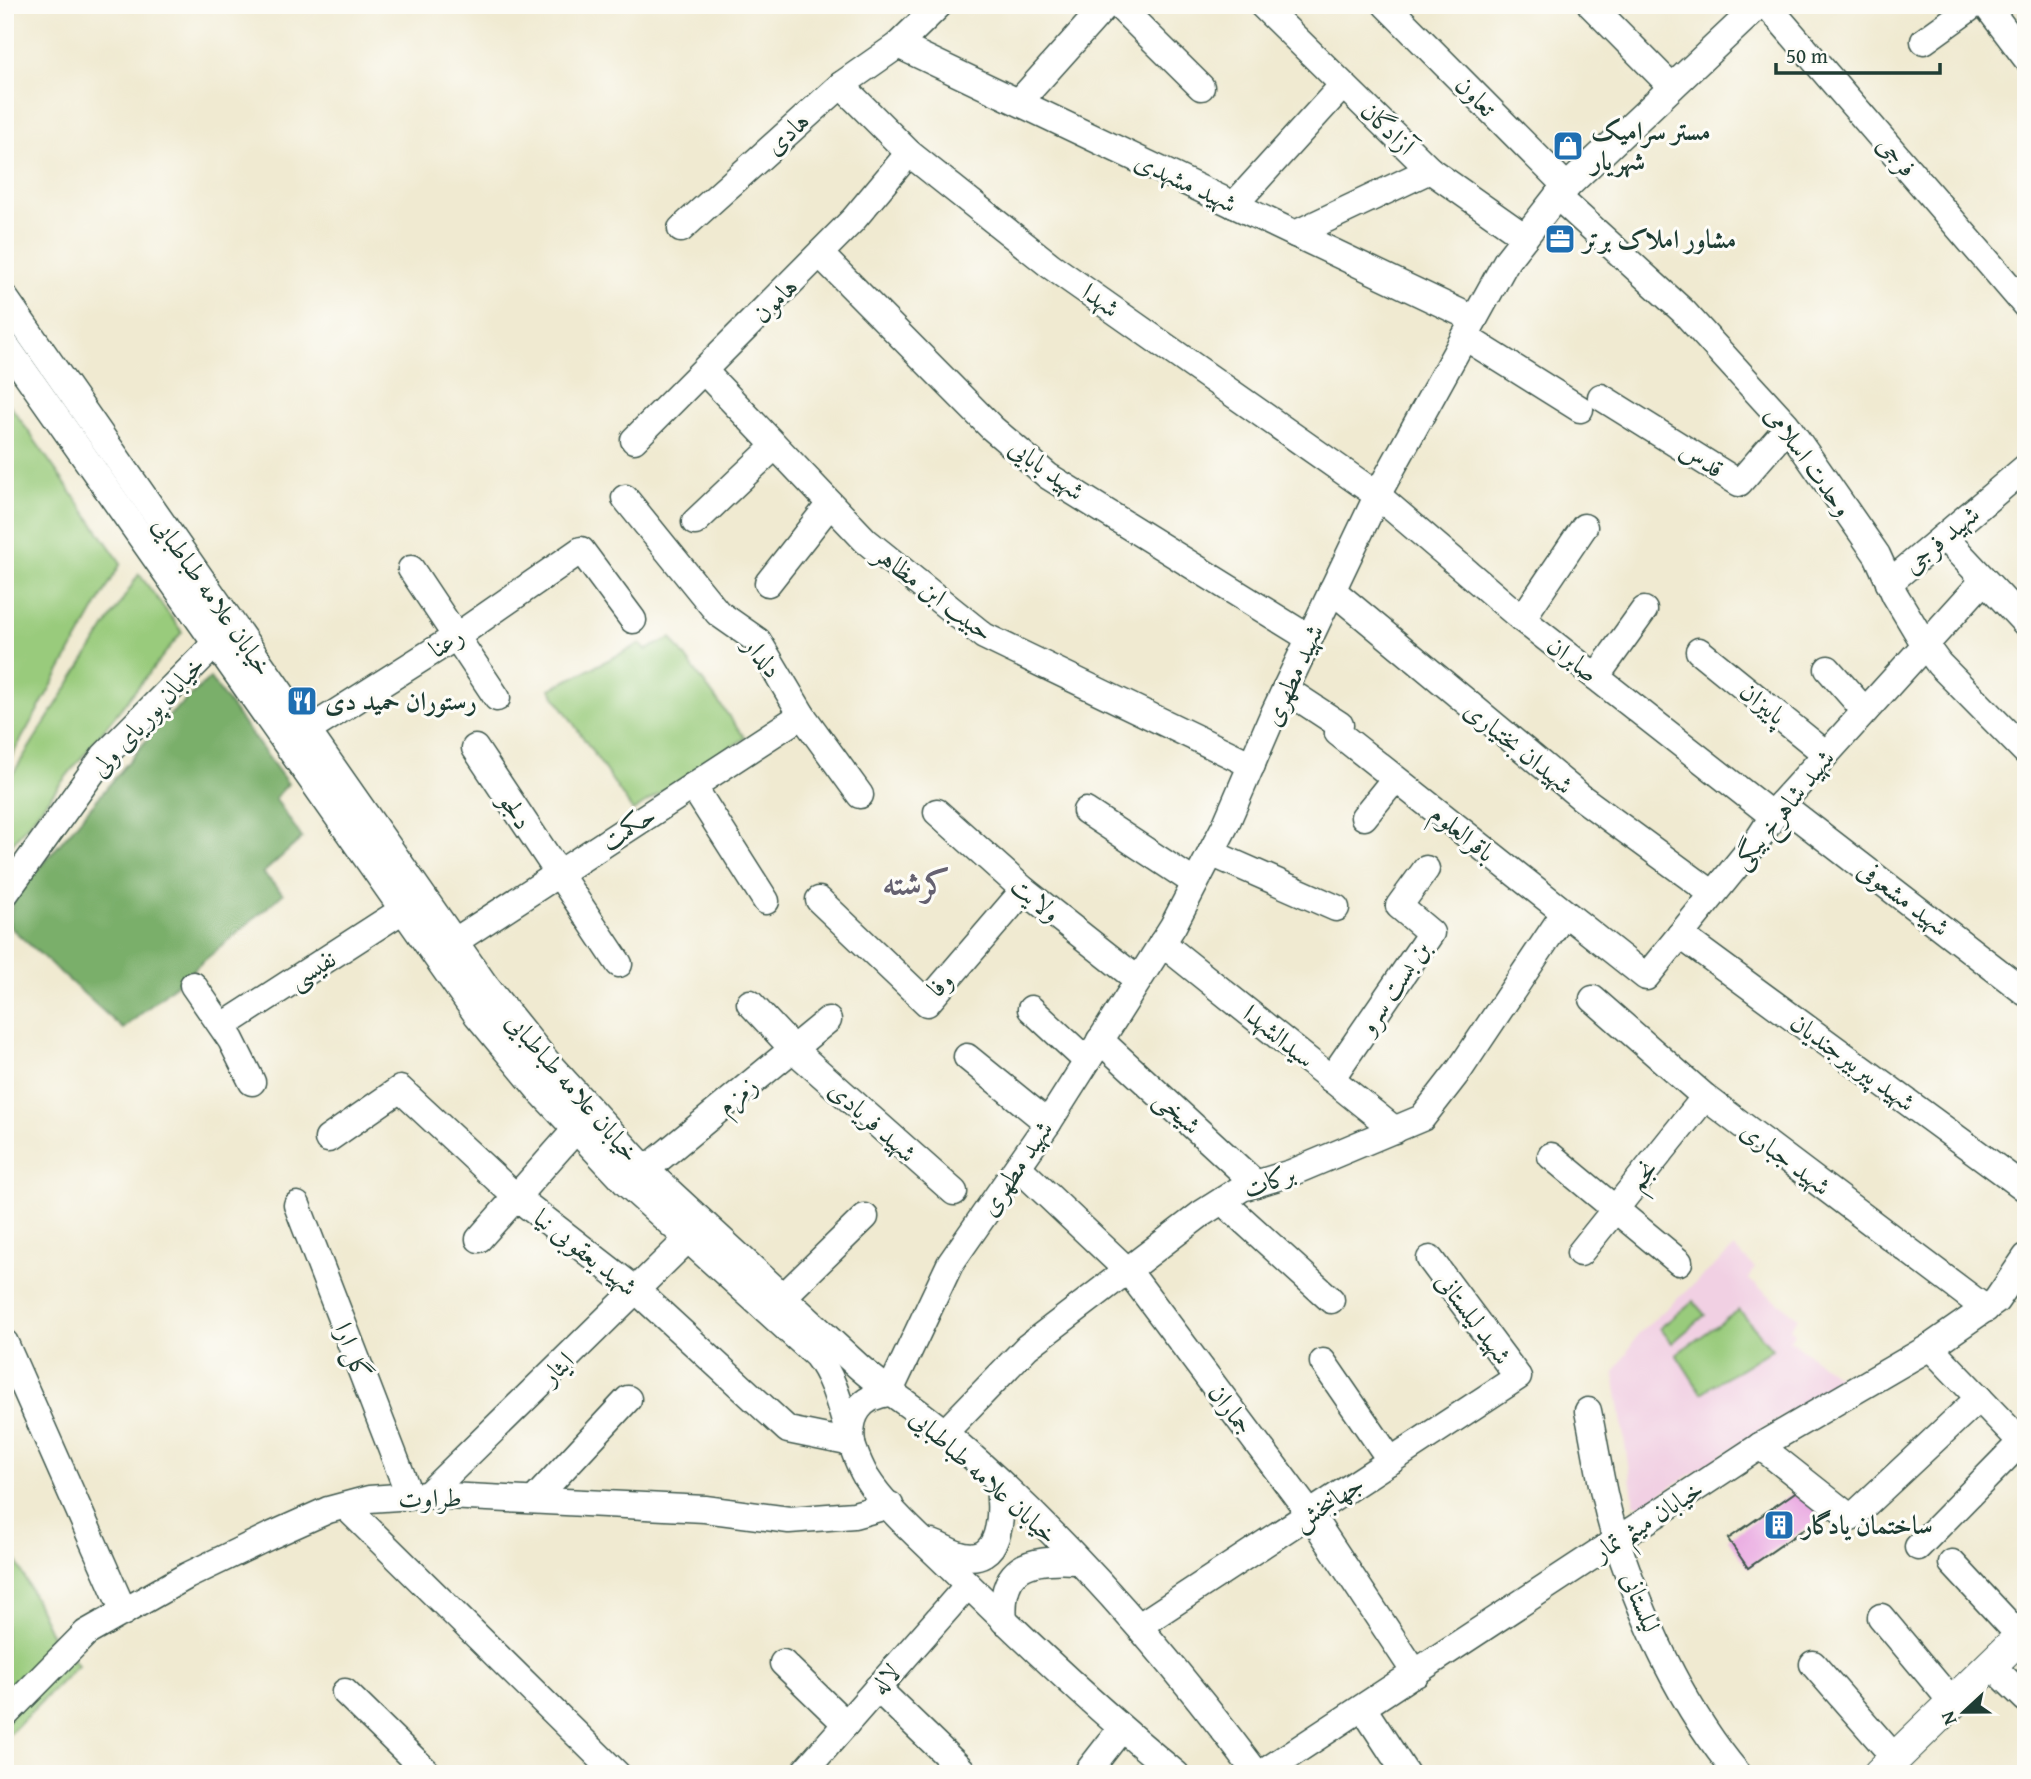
<svg xmlns="http://www.w3.org/2000/svg" width="2031" height="1779" font-family="'Gentium Book Plus',Amiri,serif">
<rect width="100%" height="100%" fill="#fdfcf7"/>
<filter id="ink" filterUnits="userSpaceOnUse"><feTurbulence type="fractalNoise" baseFrequency=".0143" numOctaves="2"/><feDisplacementMap in="SourceGraphic" scale="14" xChannelSelector="R" yChannelSelector="G"/><feConvolveMatrix kernelMatrix="1 2 1 2 8 2 1 2 1" color-interpolation-filters="sRGB"/></filter>
<filter id="wash" filterUnits="userSpaceOnUse"><feTurbulence type="fractalNoise" baseFrequency=".00686" numOctaves="4" result="noise"/><feDisplacementMap in="SourceGraphic" scale="28" xChannelSelector="R" yChannelSelector="G"/><feGaussianBlur stdDeviation="1.57" result="paint"/><feColorMatrix in="noise" values="0 0 0 0 0 0 0 0 0 0 0 0 0 0 0 0 0 1.4 0 .05"/><feComposite in="paint" operator="in"/></filter>
<g filter="url(#wash)">
<rect width="100%" height="100%" fill="#f0ead1"/>
<polygon fill="#f1d0e3" points="1734,1248 1755,1268 1748,1279 1798,1317 1790,1328 1795,1333 1790,1340 1841,1379 1641,1506 1634,1503 1614,1373 1638,1334"/>
<g fill="#99cb7b" stroke="#5c8458" stroke-width="2">
<polygon points="5,398 121,563 5,768"/>
<polygon points="139,574 182,632 5,853 5,786"/>
<polygon points="671,638 745,738 633,811 550,689 640,644 646,650"/>
<polygon points="1693,1301 1705,1315 1672,1343 1660,1328"/>
<polygon points="1739,1310 1772,1349 1701,1393 1676,1354"/>
<polygon points="5,1536 53,1638 78,1665 5,1738"/>
</g>
<polygon fill="#7aaf6b" stroke="#4c7650" stroke-width="2" points="210,678 288,784 275,798 302,838 263,873 283,894 123,1029 9,926 13,900 160,724"/>
<g id="blocks">
<polygon fill="#e9a8e1" points="1801,1488 1830,1511 1748,1568 1728,1539"/>
</g>
</g>
<g filter="url(#ink)">
<use href="#blocks" fill-opacity="0" stroke="#3e574c" stroke-width="2"/>
<g fill="none" stroke-linecap="round" stroke-linejoin="round">
<g stroke="#3e574c" stroke-width="29">
<g id="minor">
<polyline points="1118,5 1201,87"/>
<polyline points="1262,5 1430,170 1525,237"/>
<polyline points="1386,5 1567,187"/>
<polyline points="1591,5 1672,87"/>
<polyline points="1767,5 2026,306"/>
<polyline points="1986,5 2026,58"/>
<polyline points="1924,41 1974,5"/>
<polyline points="898,45 1474,319"/>
<polyline points="841,85 909,153 1051,266 1377,495 1522,619 1773,816"/>
<polyline points="1019,102 1106,5"/>
<polyline points="1557,196 1683,311 1786,424 1877,555 1895,595 1925,645 1939,664 2026,752"/>
<polyline points="1234,205 1343,85"/>
<polyline points="681,229 841,85 898,45 939,5"/>
<polyline points="1295,234 1430,170"/>
<polyline points="820,254 992,428 1048,476 1309,638"/>
<path d="M 5,298 L 485,985 L 548,1063 L 645,1169 L 858,1366 C 886,1391 918,1410 946,1434 C 1063,1533 1165,1651 1257,1774"/>
<polyline points="1465,337 1580,409"/>
<path d="M 5,344 L 477,1015 L 539,1090 L 627,1184 L 816,1355 C 843,1389 844,1439 866,1477 C 885,1508 927,1544 953,1570 C 1025,1641 1098,1710 1176,1774"/>
<polyline points="704,371 866,541 984,636 1252,765"/>
<polyline points="1601,397 1739,483 1788,427"/>
<polyline points="634,440 853,220 909,153"/>
<polyline points="625,498 718,613 758,641 802,715 860,795"/>
<polyline points="695,522 775,446"/>
<polyline points="1944,537 2026,624"/>
<polyline points="411,569 497,698"/>
<polyline points="768,583 830,504"/>
<polyline points="1889,583 2026,467"/>
<polyline points="1332,590 1582,798 1713,894"/>
<polyline points="1522,619 1584,527"/>
<polyline points="1699,651 1826,754"/>
<polyline points="1828,669 1865,711"/>
<polyline points="1596,677 1644,610"/>
<polyline points="1285,689 1340,725 1338,733 1646,977 1759,838 1781,804 1984,580"/>
<polyline points="296,738 457,636 581,550 633,620"/>
<polyline points="475,748 619,964"/>
<polyline points="693,786 766,901"/>
<polyline points="1781,804 2026,993"/>
<polyline points="1086,811 1195,883"/>
<polyline points="937,812 1024,890 1138,980"/>
<polyline points="1364,817 1394,780"/>
<polyline points="1211,853 1336,908"/>
<polyline points="5,894 104,756 217,642"/>
<polyline points="819,900 927,1003 1024,890"/>
<polyline points="1680,935 2026,1189"/>
<polyline points="1162,943 1395,1130"/>
<polyline points="440,951 802,715"/>
<polyline points="193,985 231,1040 252,1082"/>
<polyline points="1593,999 1705,1097 1986,1309"/>
<polyline points="750,1003 793,1049 954,1192"/>
<polyline points="1031,1009 1087,1061"/>
<polyline points="223,1026 415,902"/>
<polyline points="1100,1040 1256,1184"/>
<polyline points="967,1057 1048,1123"/>
<polyline points="1331,1079 1431,933 1399,906 1426,869"/>
<path d="M 328,1139 L 400,1089 L 515,1196 L 636,1290 L 788,1430 L 852,1443 C 848,1414 861,1397 889,1393 L 950,1264 L 1048,1123 L 1173,926 L 1226,824 L 1273,715 L 1380,490 L 1507,260 L 1557,196 L 1759,5"/>
<polyline points="1551,1156 1679,1262"/>
<polyline points="1018,1167 1129,1272 1310,1514 1416,1674"/>
<polyline points="632,1181 828,1020"/>
<polyline points="1222,1201 1331,1300"/>
<polyline points="297,1205 410,1497"/>
<polyline points="479,1239 587,1117"/>
<polyline points="1580,1253 1705,1097"/>
<polyline points="783,1297 865,1217"/>
<polyline points="5,1343 124,1612"/>
<polyline points="1930,1347 2026,1447"/>
<polyline points="1323,1362 1391,1461"/>
<path d="M 1588,1411 C 1597,1454 1603,1501 1617,1542 C 1645,1625 1682,1708 1738,1774"/>
<polyline points="944,1433 1027,1347 1201,1214 1242,1188 1291,1173 1422,1118 1460,1069 1563,915"/>
<polyline points="1760,1446 1851,1518 1979,1398"/>
<polyline points="427,1495 698,1229"/>
<polyline points="534,1500 628,1399"/>
<polyline points="345,1506 617,1774"/>
<path d="M 932,1543 C 940,1546 949,1551 957,1554 C 1004,1570 1003,1509 998,1481"/>
<polyline points="1918,1547 2021,1442"/>
<polyline points="1952,1563 2020,1636"/>
<polyline points="1881,1617 1952,1702"/>
<path d="M 1004,1621 C 999,1566 1028,1558 1076,1561"/>
<polyline points="1139,1626 1518,1377 1430,1259"/>
<polyline points="783,1663 846,1724"/>
<polyline points="1813,1664 1895,1758"/>
<polyline points="1991,1665 2026,1699"/>
<polyline points="877,1688 962,1770"/>
<polyline points="345,1692 429,1774"/>
<polyline points="1363,1708 1406,1774"/>
<polyline points="5,1715 86,1633 187,1576 270,1536 328,1510 369,1499 427,1495 705,1509 789,1520 854,1515 890,1505"/>
<polyline points="802,1774 968,1585"/>
<polyline points="1086,1774 1121,1729"/>
<polyline points="1261,1774 1760,1446 1930,1347 1996,1301 2026,1257"/>
</g>
</g>
<g stroke="#3e574c" stroke-width="34">
<polyline id="major" points="1879,1774 2026,1631"/>
</g>
<use href="#minor" stroke="#fff" stroke-width="26"/>
<use href="#major" stroke="#fff" stroke-width="32"/>
</g>
</g>
<defs>
<g id="shop-square" transform="scale(1.575)"><rect x="-9" y="-9" width="18" height="18" rx="4" fill="#1f6fb2" stroke="#fdfcf7"/><path d="M-5-2.5h2.3a2.7 3.5 0 0 1 5.4 0H5L5.5 6h-11ZM-1.5-2.5h3a1.5 2.3 0 0 0-3 0Z" fill="#fff"/></g>
<g id="office-square" transform="scale(1.575)"><rect x="-9" y="-9" width="18" height="18" rx="4" fill="#1f6fb2" stroke="#fdfcf7"/><path d="M-6-3h4V-5.5h4V-3h4V5H-6ZM-1-4.5V-3h2v-1.5ZM-6 0V1H6V0Z" fill="#fff"/></g>
<g id="restaurant-square" transform="scale(1.575)"><rect x="-9" y="-9" width="18" height="18" rx="4" fill="#1f6fb2" stroke="#fdfcf7"/><path d="M-5-6h1v4h1v-4h1v4h1v-4h1v5L-1.5 .5V6h-2V.5L-5-1ZM5-6V6H3V1.5H1.5Q1.5-4 5-6Z" fill="#fff"/></g>
<g id="building-square" transform="scale(1.575)"><rect x="-9" y="-9" width="18" height="18" rx="4" fill="#1f6fb2" stroke="#fdfcf7"/><path d="M-4-6H4V6H1V3H-1V6H-4ZM-2.5-4.3h1.7v1.8h-1.7ZM.8-4.3h1.7v1.8H.8ZM-2.5-1h1.7V.8h-1.7ZM.8-1h1.7V.8H.8Z" fill="#fff"/></g>
</defs>
<g fill-rule="evenodd">
<use href="#shop-square" x="1568" y="146"/>
<use href="#office-square" x="1560" y="239"/>
<use href="#restaurant-square" x="302" y="701"/>
<use href="#building-square" x="1779" y="1525"/>
</g>
<g text-anchor="middle" stroke-width="6" stroke-linejoin="round" paint-order="stroke">
<g font-size="26" fill="#1f3d34" stroke="#fdfcf7">
<text transform="translate(1476 96) rotate(45)" y="9">تعاون</text>
<text transform="translate(1388 128) rotate(44)" y="9">آزادگان</text>
<text transform="translate(787 133) rotate(-42)" y="9">هادی</text>
<text transform="translate(1897 156) rotate(49)" y="9">فرجی</text>
<text transform="translate(1186 182) rotate(25)" y="9">شهید مشهدی</text>
<text transform="translate(775 300) rotate(-45)" y="9">هامون</text>
<text transform="translate(1101 300) rotate(35)" y="9">شهدا</text>
<text transform="translate(1702 459) rotate(32)" y="9">قدس</text>
<text transform="translate(1809 461) rotate(54)" y="9">وحدت اسلامی</text>
<text transform="translate(1047 469) rotate(36)" y="9">شهید بابایی</text>
<text transform="translate(1941 539) rotate(-40)" y="9">شهید فرجی</text>
<text transform="translate(934 593) rotate(37)" y="9">حبیب ابن مظاهر</text>
<text transform="translate(213 596) rotate(55)" y="9">خیابان علامه طباطبایی</text>
<text transform="translate(446 642) rotate(-33)" y="9">رعنا</text>
<text transform="translate(763 657) rotate(52)" y="9">دلدار</text>
<text transform="translate(1573 659) rotate(38)" y="9">صابران</text>
<text transform="translate(1293 675) rotate(-65)" y="9">شهید مطهری</text>
<text transform="translate(1763 703) rotate(39)" y="9">پاییزان</text>
<text transform="translate(147 716) rotate(-47)" y="9">خیابان پوریای ولی</text>
<text transform="translate(1519 747) rotate(39)" y="9">شهیدان بختیاری</text>
<text transform="translate(1783 809) rotate(-51)" y="9">شهید شاهرخ بیگی</text>
<text transform="translate(516 811) rotate(57)" y="9">دلجو</text>
<text transform="translate(628 828) rotate(-33)" y="9">حکمت</text>
<text transform="translate(1463 833) rotate(39)" y="9">باقرالعلوم</text>
<text transform="translate(1904 898) rotate(37)" y="9">شهید مشعوفی</text>
<text transform="translate(1036 899) rotate(39)" y="9">ولایت</text>
<text transform="translate(312 969) rotate(-32)" y="9">نفیسی</text>
<text transform="translate(940 984) rotate(-44)" y="9">وفا</text>
<text transform="translate(1394 987) rotate(-56)" y="9">بن بست سرو</text>
<text transform="translate(1279 1036) rotate(39)" y="9">سیدالشهدا</text>
<text transform="translate(1853 1062) rotate(36)" y="9">شهید پیربیرجندیان</text>
<text transform="translate(573 1087) rotate(49)" y="9">خیابان علامه طباطبایی</text>
<text transform="translate(737 1095) rotate(-39)" y="9">زمزم</text>
<text transform="translate(1178 1112) rotate(43)" y="9">شیخی</text>
<text transform="translate(873 1121) rotate(42)" y="9">شهید فریادی</text>
<text transform="translate(1786 1158) rotate(37)" y="9">شهید جباری</text>
<text transform="translate(1016 1168) rotate(-56)" y="9">شهید مطهری</text>
<text transform="translate(1642 1175) rotate(-51)" y="9">نجم</text>
<text transform="translate(1269 1181) rotate(-20)" y="9">برکات</text>
<text transform="translate(586 1252) rotate(38)" y="9">شهید یعقوبی نیا</text>
<text transform="translate(1474 1318) rotate(53)" y="9">شهید لیلستانی</text>
<text transform="translate(353 1351) rotate(69)" y="9">گل ارا</text>
<text transform="translate(557 1368) rotate(-44)" y="9">ایثار</text>
<text transform="translate(1231 1409) rotate(53)" y="9">جماران</text>
<text transform="translate(984 1476) rotate(42)" y="9">خیابان علامه طباطبایی</text>
<text transform="translate(430 1498) rotate(-1)" y="9">طراوت</text>
<text transform="translate(1328 1502) rotate(-33)" y="9">جهانبخش</text>
<text transform="translate(1648 1520) rotate(-33)" y="9">خیابان میثم تمار</text>
<text transform="translate(1641 1602) rotate(68)" y="9">لیلستانی</text>
<text transform="translate(885 1679) rotate(-49)" y="9">لاله</text>
</g>
<g font-size="26" font-weight="bold" fill="#1f3d34" stroke="#fdfcf7" text-anchor="start">
<text x="1591" y="140">مستر سرامیک<tspan x="1591" dy="30">شهریار</tspan></text>
<text x="1583" y="248">مشاور املاک برتر</text>
<text x="325" y="710">رستوران حمید دی</text>
<text x="1802" y="1534">ساختمان یادگار</text>
</g>
<g font-size="33" font-weight="bold" fill="#666271" stroke="#fdfcf7">
<text x="916" y="895">کرشته</text>
</g>
</g>
<rect width="2031" height="1779" fill="none" stroke="#fdfcf7" stroke-width="28"/>
<g transform="translate(1964 1712) rotate(248)" stroke="#fdfcf7" stroke-width="5" paint-order="stroke">
<path d="M0-5L12 26L0 18L-12 26Z" fill="#1f3d34"/>
<text y="-10" font-size="19" font-weight="bold" text-anchor="middle" fill="#1f3d34">N</text>
</g>
<path d="M1776 63v10h164v-10" fill="none" stroke="#1f3d34" stroke-width="3.5"/>
<text x="1786" y="63" font-size="21" fill="#1f3d34" stroke="#fdfcf7" stroke-width="5" paint-order="stroke">50 m</text>
</svg>
